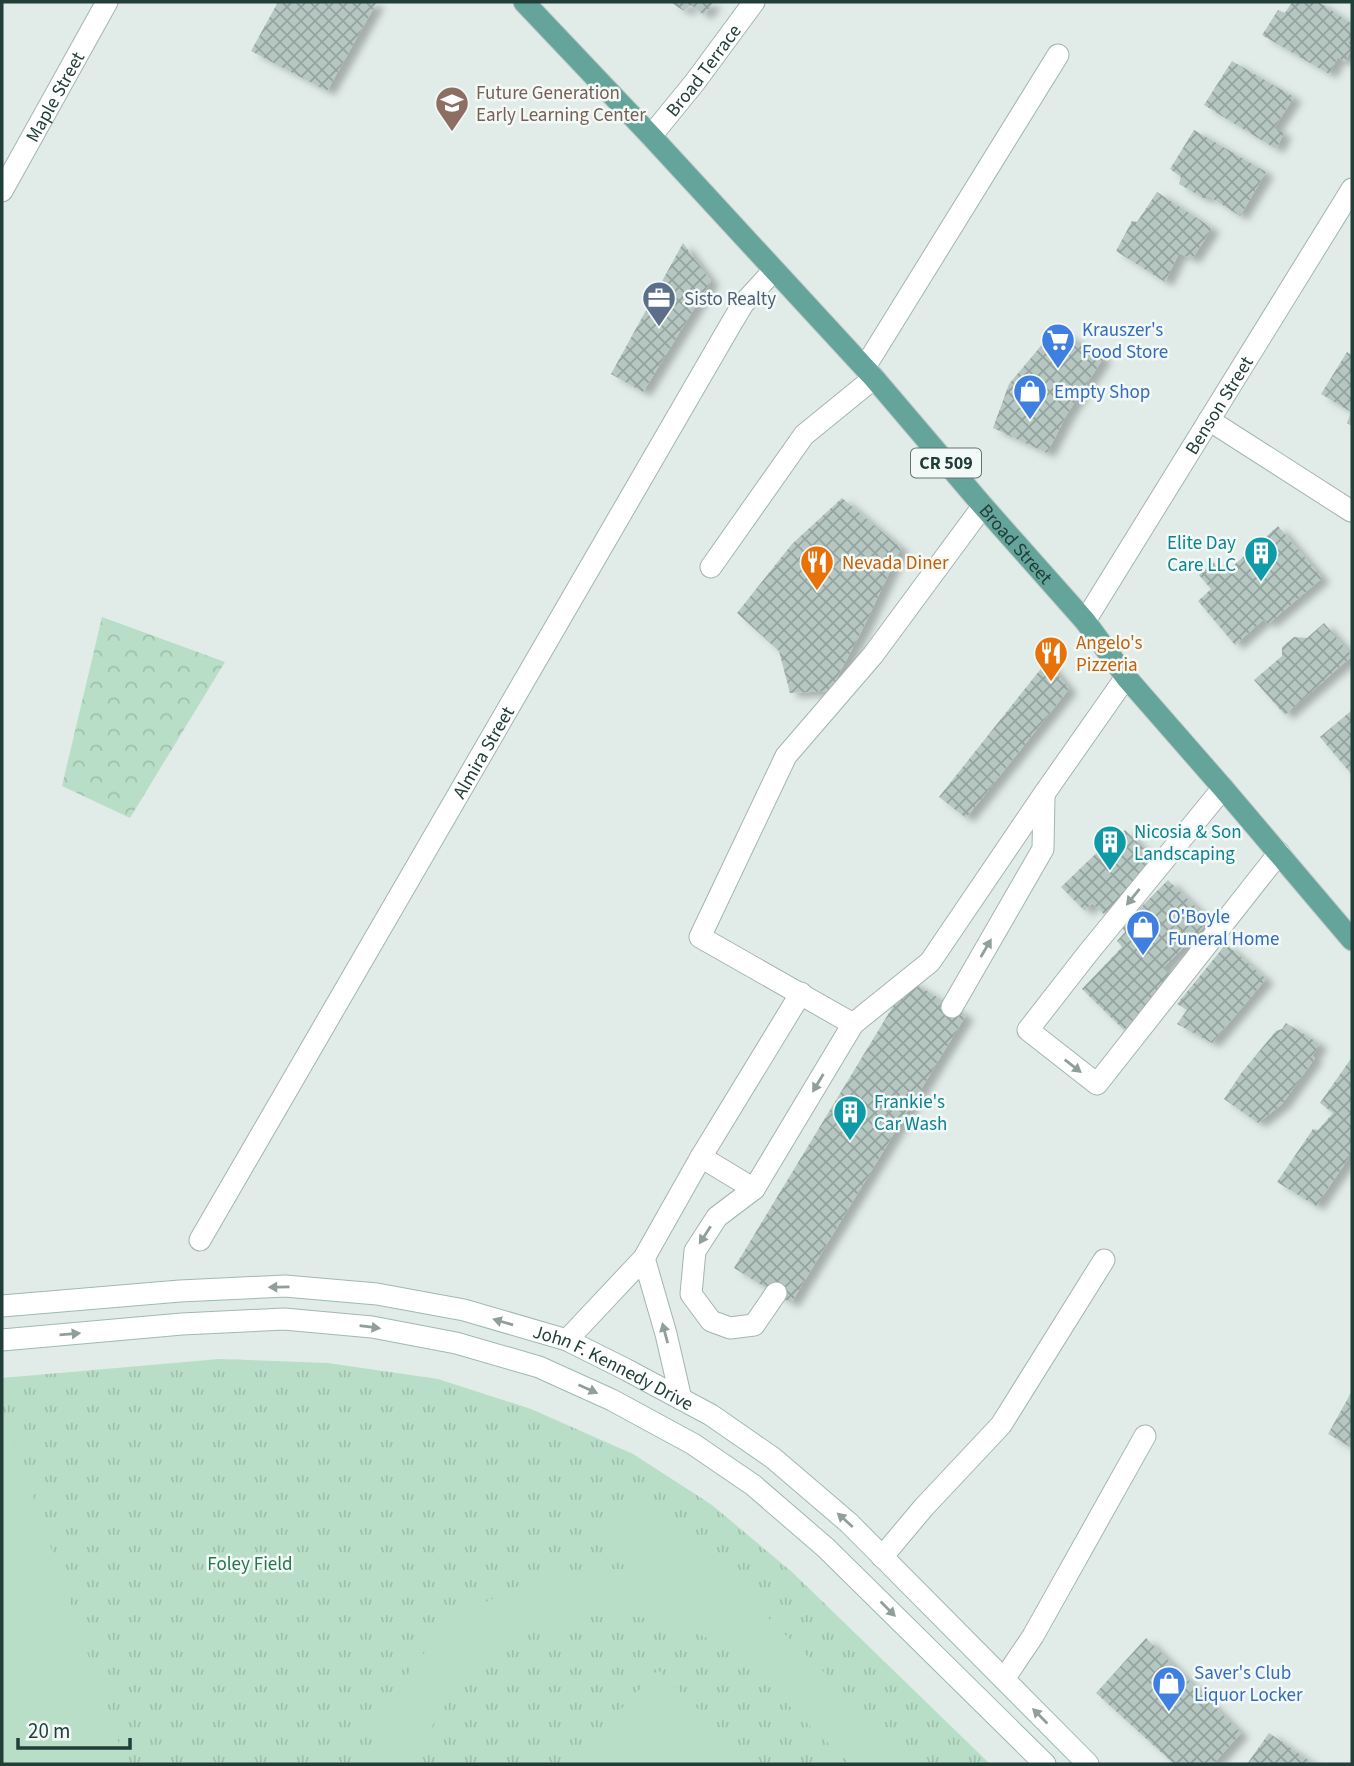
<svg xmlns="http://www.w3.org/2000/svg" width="1354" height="1766" font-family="'Source Sans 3',sans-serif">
<defs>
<pattern id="forest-crowns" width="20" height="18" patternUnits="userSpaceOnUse" patternTransform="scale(1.75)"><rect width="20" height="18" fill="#b9dec7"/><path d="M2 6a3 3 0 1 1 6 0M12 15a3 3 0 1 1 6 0" fill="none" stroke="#9fc0ac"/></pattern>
<pattern id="park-tufts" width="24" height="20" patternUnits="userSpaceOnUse" patternTransform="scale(1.75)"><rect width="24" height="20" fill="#b9dec7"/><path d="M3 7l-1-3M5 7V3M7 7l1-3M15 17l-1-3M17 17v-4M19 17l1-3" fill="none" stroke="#9fc0ac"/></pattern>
<pattern id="building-cross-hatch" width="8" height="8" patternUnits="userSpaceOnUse" patternTransform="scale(1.75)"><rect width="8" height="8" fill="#b6c7c2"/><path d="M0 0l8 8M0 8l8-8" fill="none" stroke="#94a39f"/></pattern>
<filter id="shadow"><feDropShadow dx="8" dy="4.5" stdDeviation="3.5" flood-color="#0004"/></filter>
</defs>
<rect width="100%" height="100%" fill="#e1ece9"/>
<polygon fill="url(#forest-crowns)" points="102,617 225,662 130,818 62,786"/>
<polygon fill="url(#park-tufts)" points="219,1359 328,1363 438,1379 531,1409 633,1454 712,1505 792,1572 990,1764 2,1764 2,1378"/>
<g fill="#b9dec7">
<polygon points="10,1430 126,1764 2,1764 2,1433"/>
<path d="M 635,1489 L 919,1764 L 850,1764 C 827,1742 804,1720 781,1698 C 759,1676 735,1652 707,1638 C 591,1579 454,1641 417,1764 L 367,1764 C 385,1692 430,1631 497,1596 C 508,1591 520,1584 532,1581 C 570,1570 608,1567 648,1570 L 601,1523 Z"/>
<polygon points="658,1670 755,1764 568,1764"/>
</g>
<g fill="url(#building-cross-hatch)" filter="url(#shadow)">
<polygon points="278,2 377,2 327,91 251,51"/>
<polygon points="670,2 714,2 704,15 691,5 684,11"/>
<polygon points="1292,2 1319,2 1352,24 1352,35 1348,44 1352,46 1352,48 1345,62 1338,57 1329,74 1262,35 1278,10 1285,13"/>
<polygon points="1232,61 1294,97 1274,128 1284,133 1276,149 1204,105"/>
<polygon points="1194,130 1266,172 1240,216 1207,195 1205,199 1179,184 1181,177 1170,169"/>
<polygon points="1157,192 1212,228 1192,259 1179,253 1165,282 1116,251 1132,221 1137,222"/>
<polygon points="683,243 711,281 643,392 611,374"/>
<polygon points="1056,328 1104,357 1067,414 1047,453 993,428 1009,384"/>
<polygon points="1347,352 1352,355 1352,426 1347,423 1351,412 1321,394"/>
<polygon points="842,498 901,548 863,628 830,691 790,693 779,651 737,613 792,544"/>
<polygon points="1278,526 1322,578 1268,624 1264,619 1235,645 1198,601 1211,589 1199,575 1213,562 1224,574"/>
<polygon points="1324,623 1352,656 1285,715 1254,680 1282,656 1282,647 1294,637 1307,638"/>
<polygon points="1047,661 1069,689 966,818 939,797"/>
<polygon points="1352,710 1352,775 1320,737"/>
<polygon points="1125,830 1153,858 1144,866 1146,869 1104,914 1092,903 1085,911 1061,887 1113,837 1116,839"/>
<polygon points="1168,880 1207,918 1200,923 1204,927 1163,968 1175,979 1124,1030 1082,989 1122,947 1117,941 1125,932 1121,927"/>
<polygon points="1226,944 1266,979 1212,1043 1177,1024 1187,1010 1177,1004"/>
<polygon points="909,980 966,1015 791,1303 734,1268"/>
<polygon points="1286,1023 1320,1044 1312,1056 1315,1058 1282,1104 1258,1123 1224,1099 1242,1072 1276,1031 1282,1029"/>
<polygon points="1352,1057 1352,1153 1316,1206 1277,1182 1313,1129 1318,1130 1333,1113 1320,1103"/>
<polygon points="1352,1391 1352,1448 1328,1434"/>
<polygon points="1146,1638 1241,1733 1213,1764 1174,1764 1096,1693"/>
<polygon points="1269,1733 1314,1764 1247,1764"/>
</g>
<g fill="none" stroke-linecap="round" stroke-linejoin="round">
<g stroke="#a4b4b1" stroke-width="23">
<g id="lane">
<polyline points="865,367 1058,55"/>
<polyline points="1209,420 1351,511"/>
<polyline points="711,567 804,435 874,378"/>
<polyline points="1223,788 1088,953 1028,1030 1097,1084 1279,853"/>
<polyline points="952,1007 1043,849 1044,795"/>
<polyline points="853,1024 700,937 786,756 873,655 983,506"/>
<polyline points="701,1157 754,1189"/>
<polyline points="644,1258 666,1334 681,1399"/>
<polyline points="776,1293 754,1325 730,1328 711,1321 691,1294 695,1251 717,1217 754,1189 853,1024 930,962 1044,794 1126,677"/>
<polyline points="567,1340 644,1258 701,1157 801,993"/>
<polyline points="882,1557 924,1507 1001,1425 1104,1260"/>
<polyline points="1004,1679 1033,1636 1145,1436"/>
</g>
</g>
<g stroke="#a4b4b1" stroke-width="23">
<g id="street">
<path id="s1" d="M 651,136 L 695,82 L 754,2"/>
<path id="s2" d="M 2,191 L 107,2"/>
<path id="s3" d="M 1085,621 L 1352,189"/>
<path id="s4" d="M 200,1240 L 731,324 L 743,304 L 774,270"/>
</g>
</g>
<g stroke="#9fb9b2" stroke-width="23">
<g id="secondary">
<path id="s5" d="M 2,1306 L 180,1291 L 285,1286 L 377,1294 L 464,1310 L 567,1340 L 627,1370 L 711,1415 L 773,1458 L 849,1523 L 1088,1764"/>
<polyline points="2,1340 182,1324 284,1319 372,1327 456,1343 539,1367 612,1400 693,1444 753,1485 826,1548 1045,1764"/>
</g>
</g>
<g stroke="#c1c9c8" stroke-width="23">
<g id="primary">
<path id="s6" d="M 524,2 L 651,136 L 874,378 L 983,506 L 1085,621 L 1126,677 L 1223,788 L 1352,940"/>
</g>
</g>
<use href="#lane" stroke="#fff" stroke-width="21"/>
<use href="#street" stroke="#fff" stroke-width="21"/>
<use href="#secondary" stroke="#fff" stroke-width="21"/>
<use href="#primary" stroke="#64a49b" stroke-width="21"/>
</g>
<defs><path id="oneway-solid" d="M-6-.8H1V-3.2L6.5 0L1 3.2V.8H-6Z" transform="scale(1.75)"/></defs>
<g fill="#909e9c">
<use href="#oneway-solid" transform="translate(1133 897) rotate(129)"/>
<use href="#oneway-solid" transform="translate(986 948) rotate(-60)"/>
<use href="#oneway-solid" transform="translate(1073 1066) rotate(38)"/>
<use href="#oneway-solid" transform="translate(818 1083) rotate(121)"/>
<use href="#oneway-solid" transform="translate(705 1235) rotate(123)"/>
<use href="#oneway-solid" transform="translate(279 1287) rotate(179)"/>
<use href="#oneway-solid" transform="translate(503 1322) rotate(-164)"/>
<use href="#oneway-solid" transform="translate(370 1327) rotate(7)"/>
<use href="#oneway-solid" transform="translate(665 1333) rotate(-105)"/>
<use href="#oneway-solid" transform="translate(70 1334) rotate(-5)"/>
<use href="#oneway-solid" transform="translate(588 1389) rotate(24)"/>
<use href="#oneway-solid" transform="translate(845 1520) rotate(-138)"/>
<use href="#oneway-solid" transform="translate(888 1609) rotate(45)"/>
<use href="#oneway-solid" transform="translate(1040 1716) rotate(-135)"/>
</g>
<defs>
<g id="school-pin" transform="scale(1.75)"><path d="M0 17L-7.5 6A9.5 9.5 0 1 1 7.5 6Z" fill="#8d6e63" stroke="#f2f9f6"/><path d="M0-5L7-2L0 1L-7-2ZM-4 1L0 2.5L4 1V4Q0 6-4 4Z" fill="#fff"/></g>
<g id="office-pin" transform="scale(1.75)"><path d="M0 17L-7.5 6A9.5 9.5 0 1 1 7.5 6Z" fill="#5c6f8a" stroke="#f2f9f6"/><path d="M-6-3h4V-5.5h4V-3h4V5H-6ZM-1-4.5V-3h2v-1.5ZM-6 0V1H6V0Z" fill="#fff"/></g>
<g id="supermarket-pin" transform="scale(1.75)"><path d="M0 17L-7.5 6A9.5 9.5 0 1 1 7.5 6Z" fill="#3f7fe0" stroke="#f2f9f6"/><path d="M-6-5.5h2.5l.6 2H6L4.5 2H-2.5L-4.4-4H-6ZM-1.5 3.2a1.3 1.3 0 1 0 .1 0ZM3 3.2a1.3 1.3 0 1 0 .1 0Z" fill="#fff"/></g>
<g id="shop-pin" transform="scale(1.75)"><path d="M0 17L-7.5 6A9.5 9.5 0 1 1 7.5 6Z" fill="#3f7fe0" stroke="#f2f9f6"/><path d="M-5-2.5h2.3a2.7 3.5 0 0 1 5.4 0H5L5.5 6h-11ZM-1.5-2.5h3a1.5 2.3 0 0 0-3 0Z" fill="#fff"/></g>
<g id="building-pin" transform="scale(1.75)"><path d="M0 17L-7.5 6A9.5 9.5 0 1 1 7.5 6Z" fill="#0f9aa8" stroke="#f2f9f6"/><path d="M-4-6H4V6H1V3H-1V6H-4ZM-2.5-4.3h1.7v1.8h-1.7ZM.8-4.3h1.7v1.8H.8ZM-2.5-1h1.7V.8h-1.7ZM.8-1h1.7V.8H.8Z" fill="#fff"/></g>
<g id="restaurant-pin" transform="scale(1.75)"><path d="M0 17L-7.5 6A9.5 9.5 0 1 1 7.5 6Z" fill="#e8710a" stroke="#f2f9f6"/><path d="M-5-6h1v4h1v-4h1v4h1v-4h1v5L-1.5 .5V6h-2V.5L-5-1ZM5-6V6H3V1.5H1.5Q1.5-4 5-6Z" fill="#fff"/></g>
</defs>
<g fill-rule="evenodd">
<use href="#school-pin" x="452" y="103"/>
<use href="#office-pin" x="659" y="298"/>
<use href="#supermarket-pin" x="1058" y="340"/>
<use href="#shop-pin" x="1030" y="391"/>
<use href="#building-pin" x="1261" y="553"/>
<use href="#restaurant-pin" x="817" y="562"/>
<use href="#restaurant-pin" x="1051" y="653"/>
<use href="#building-pin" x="1110" y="842"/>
<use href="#shop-pin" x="1143" y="927"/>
<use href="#building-pin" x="850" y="1112"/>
<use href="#shop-pin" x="1169" y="1683"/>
</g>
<g text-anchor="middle" stroke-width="5" stroke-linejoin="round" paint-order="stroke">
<rect fill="#f2f9f6" stroke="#607672" stroke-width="2" x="911" y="448.5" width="70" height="29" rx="5"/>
<g font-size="18" font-weight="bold" fill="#213e39">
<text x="946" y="469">CR 509</text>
</g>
<g font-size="19" fill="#213e39" stroke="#f2f9f6">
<text dy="7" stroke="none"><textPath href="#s1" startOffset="84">Broad Terrace</textPath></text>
<text dy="7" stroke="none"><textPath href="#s2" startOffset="108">Maple Street</textPath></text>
<text dy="7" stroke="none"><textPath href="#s3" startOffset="254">Benson Street</textPath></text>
<text dy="7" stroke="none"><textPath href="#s6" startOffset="732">Broad Street</textPath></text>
<text dy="7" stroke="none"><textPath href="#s4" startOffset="564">Almira Street</textPath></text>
<text dy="7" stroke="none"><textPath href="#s5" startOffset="625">John F. Kennedy Drive</textPath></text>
</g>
<g font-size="19" fill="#785e54" stroke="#f2f9f6" text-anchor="start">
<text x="476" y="99">Future Generation<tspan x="476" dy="22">Early Learning Center</tspan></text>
</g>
<g font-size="19" fill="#4e5e75" stroke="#f2f9f6" text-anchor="start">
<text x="684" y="305">Sisto Realty</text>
</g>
<g font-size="19" fill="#366cbe" stroke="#f2f9f6" text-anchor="start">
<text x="1082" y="336">Krauszer's<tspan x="1082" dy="22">Food Store</tspan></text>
<text x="1054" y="398">Empty Shop</text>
<text x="1168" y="923">O'Boyle<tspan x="1168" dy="22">Funeral Home</tspan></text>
<text x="1194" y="1679">Saver's Club<tspan x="1194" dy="22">Liquor Locker</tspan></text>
</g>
<g font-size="19" fill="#0d838f" stroke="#f2f9f6" text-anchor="start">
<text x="1236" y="549" text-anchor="end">Elite Day<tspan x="1236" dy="22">Care LLC</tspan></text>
<text x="1134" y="838">Nicosia &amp; Son<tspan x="1134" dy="22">Landscaping</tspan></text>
<text x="874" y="1108">Frankie's<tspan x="874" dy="22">Car Wash</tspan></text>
</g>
<g font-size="19" fill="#c56008" stroke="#f2f9f6" text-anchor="start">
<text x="842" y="569">Nevada Diner</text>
<text x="1076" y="649">Angelo's<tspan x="1076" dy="22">Pizzeria</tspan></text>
</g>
<g font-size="19" fill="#297650" stroke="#f2f9f6">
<text x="250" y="1570">Foley Field</text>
</g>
</g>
<rect width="1354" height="1766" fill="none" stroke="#213e39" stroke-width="7"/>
<path d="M18 1738v10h112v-10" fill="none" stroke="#213e39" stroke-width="3.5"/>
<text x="28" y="1738" font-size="21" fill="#213e39" stroke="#f2f9f6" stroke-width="5" paint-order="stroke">20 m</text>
</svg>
